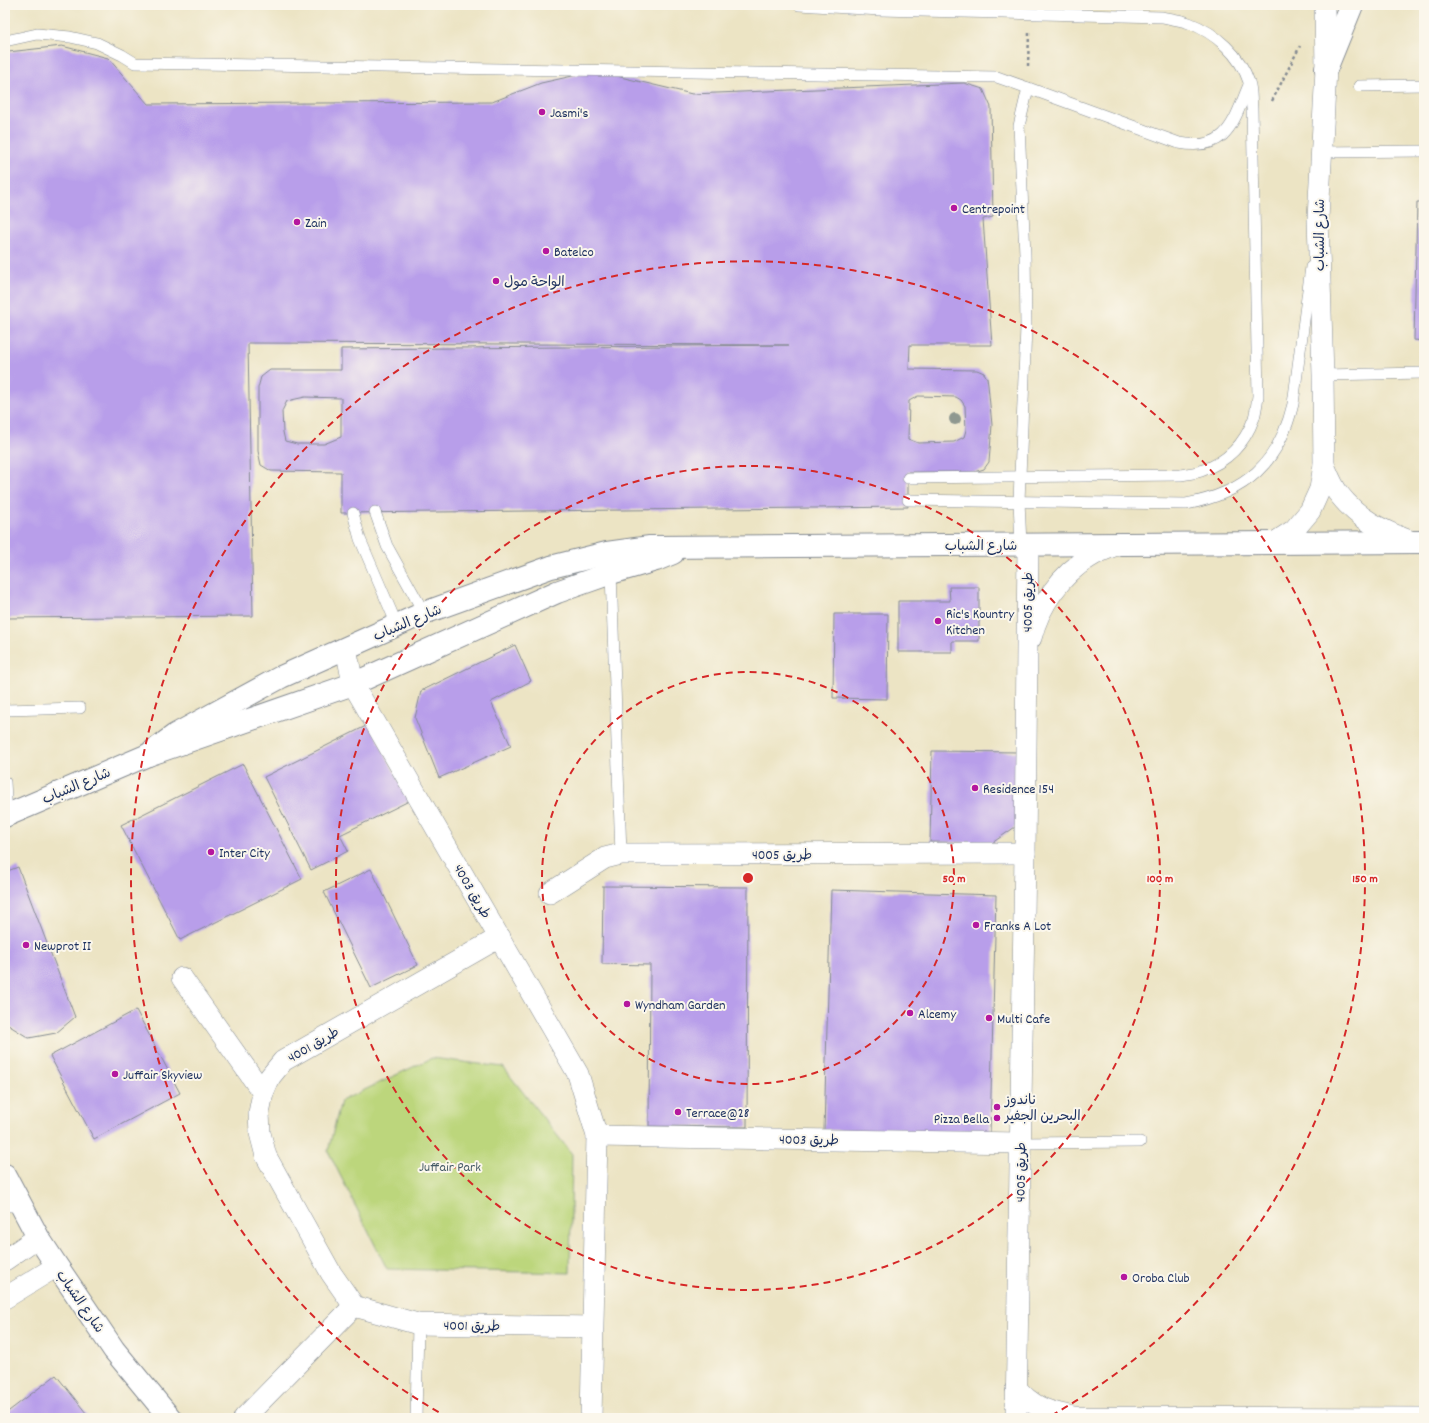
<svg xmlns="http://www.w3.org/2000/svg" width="1429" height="1423" font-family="Dekko,'Playpen Sans Arabic',sans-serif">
<rect width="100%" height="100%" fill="#fbf7ec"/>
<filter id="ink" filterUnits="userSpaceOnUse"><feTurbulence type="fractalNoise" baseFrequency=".025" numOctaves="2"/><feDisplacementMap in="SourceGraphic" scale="8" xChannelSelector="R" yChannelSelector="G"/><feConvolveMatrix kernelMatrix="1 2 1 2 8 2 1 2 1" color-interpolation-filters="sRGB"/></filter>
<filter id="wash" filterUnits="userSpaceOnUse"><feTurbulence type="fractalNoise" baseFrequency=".012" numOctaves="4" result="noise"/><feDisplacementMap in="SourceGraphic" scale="16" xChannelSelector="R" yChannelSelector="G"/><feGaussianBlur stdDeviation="0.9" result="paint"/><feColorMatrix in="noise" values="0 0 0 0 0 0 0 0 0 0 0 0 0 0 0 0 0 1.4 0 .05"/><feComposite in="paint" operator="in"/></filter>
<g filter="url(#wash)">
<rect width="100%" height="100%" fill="#ece4c4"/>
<polygon fill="#bcd67b" stroke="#6c826c" points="432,1058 503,1067 572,1154 570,1273 387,1269 328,1151 341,1101"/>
<g id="blocks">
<g fill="#b89eea" fill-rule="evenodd">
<path d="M 62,46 L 108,58 L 148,104 L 492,102 L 541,83 L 595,71 L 692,94 L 964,83 L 983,89 L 991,107 L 993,217 L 983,219 L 992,345 L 910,345 L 909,369 L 977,370 L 984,373 L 987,378 L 988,385 L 992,425 L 989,462 L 984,469 L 974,472 L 908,472 L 908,507 L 341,513 L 341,472 L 271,471 L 261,465 L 258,451 L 258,388 L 261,377 L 270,370 L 341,370 L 341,349 L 789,345 L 248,343 L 253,616 L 5,618 L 5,54 L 8,52 ZM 918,396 L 956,397 L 961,400 L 965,406 L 966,430 L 964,437 L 954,442 L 918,443 L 908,439 L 909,401 ZM 305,397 L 341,398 L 341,437 L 324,444 L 297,444 L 285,441 L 283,432 L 282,411 L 287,401 Z"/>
<polygon points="1417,202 1424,202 1424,341 1414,340"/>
<polygon points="949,587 979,587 979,641 952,641 952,652 898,652 898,601 950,601"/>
<polygon points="834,614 888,614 887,699 833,698"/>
<polygon points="515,645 531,681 491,702 511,746 439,778 415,718 421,691"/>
<polygon points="370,724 409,801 340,835 348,851 311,870 264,777"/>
<polygon points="932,751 1019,752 1018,825 992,843 930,842"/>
<polygon points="243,764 302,879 180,940 121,825"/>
<polygon points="18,867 75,1017 56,1033 29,1038 5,1023 5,872"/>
<polygon points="371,869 418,965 371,988 324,892"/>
<polygon points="603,886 748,887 747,1127 649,1126 650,965 602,964"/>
<polygon points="831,890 996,895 990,1135 824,1130"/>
<polygon points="136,1010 180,1093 94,1139 50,1056"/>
<polygon points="56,1375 90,1418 5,1418 5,1414"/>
</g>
</g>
</g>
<g filter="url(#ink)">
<use href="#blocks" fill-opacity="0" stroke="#848a91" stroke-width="1"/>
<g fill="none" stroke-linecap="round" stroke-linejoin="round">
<g stroke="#848a91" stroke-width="12">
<g id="lane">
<path d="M 799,5 L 880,10 L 1162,17 C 1171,19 1181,20 1189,23 C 1216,33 1240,55 1249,82 C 1252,90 1251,101 1252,109 L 1258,396 C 1257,403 1256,411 1254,418 C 1245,443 1227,462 1201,471 C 1195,473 1187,474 1180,475 L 908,478"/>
<polyline points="5,41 37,34 70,37 97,43 122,55 135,63 997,77 1028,88"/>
<polyline points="1359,86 1424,85"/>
<polyline points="1321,152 1424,151"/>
<polyline points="1323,375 1424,373"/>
<path d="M 908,500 L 1186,504 C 1246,493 1279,463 1293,404 L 1311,267"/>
<polyline points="375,512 387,546 424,613"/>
<polyline points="353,513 360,539 397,625"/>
<path d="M 1021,545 L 1019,501 L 1026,327 L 1025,254 L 1019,126 L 1028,88 L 1179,143 C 1228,152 1233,122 1249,85"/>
<polyline points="611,573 621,854"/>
<polyline points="5,710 80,708"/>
<polyline points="5,782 7,815"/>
<polyline points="1020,1143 1140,1142"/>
<polyline points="5,1206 21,1206"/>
<polyline points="416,1418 418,1324"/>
</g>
</g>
<g stroke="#848a91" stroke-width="22">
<g id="street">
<path d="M 1324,465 C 1328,474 1332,485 1338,493 C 1358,519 1381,530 1410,541"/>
<polyline points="1274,543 1294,530 1310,511 1320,489 1324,465 1323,375 1318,219 1326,69 1325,5"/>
<path d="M 1031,638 C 1039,606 1061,574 1090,557 C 1099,551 1109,548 1119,544"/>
<polyline points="346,648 353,684 578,1074 597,1136 591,1418"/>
<polyline points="550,893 605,858 621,854 1025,853"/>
<polyline points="500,937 283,1061 270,1077 263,1093 259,1113 260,1133 266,1156 331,1273 354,1306 418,1324 592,1327"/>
<polyline points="182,978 263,1093"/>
<polyline points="597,1136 1020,1143"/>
<polyline points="5,1260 38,1237"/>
<polyline points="5,1298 57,1266"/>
<path d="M 1016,1388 C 1021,1393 1025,1398 1030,1401 C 1042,1411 1060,1414 1074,1417 L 1424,1418"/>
<polyline points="244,1418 354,1306"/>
<polyline points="1016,1418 1025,853 1028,545"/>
</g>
</g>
<g stroke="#848a91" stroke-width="24">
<g id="secondary">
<polyline points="1326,69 1352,5"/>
<polyline points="148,755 175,735 281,677 424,613 551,567 607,553 650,547 1424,542"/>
<polyline points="5,816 148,755 353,684 557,592 611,573 656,560 673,553"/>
<polyline points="5,1175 38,1237 57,1266 114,1350 170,1418"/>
</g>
</g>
<g stroke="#848a91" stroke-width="2.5" stroke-dasharray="3 3" stroke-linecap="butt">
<polyline points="1028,66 1029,33"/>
<polyline points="1272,101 1300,46"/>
</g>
<use href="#lane" stroke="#fff" stroke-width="11"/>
<use href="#street" stroke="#fff" stroke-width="21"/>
<use href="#secondary" stroke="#fff" stroke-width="22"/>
</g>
<circle fill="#8f9890" cx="955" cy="419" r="6"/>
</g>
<g fill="none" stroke="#d62828" stroke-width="2" stroke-dasharray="7 5">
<circle cx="748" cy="878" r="206"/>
<circle cx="748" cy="878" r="412"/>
<path d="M449 1418A617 617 0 1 1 1047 1418"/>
</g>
<g fill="#b5179e" stroke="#fbf7ec" stroke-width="1.5">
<circle cx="542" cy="112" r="4"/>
<circle cx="954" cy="208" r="4"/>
<circle cx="297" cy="222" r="4"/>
<circle cx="546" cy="251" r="4"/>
<circle cx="496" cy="281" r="4"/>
<circle cx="938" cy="621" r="4"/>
<circle cx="975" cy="788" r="4"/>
<circle cx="211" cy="852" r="4"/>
<circle cx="976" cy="925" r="4"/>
<circle cx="26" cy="945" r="4"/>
<circle cx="627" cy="1004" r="4"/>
<circle cx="910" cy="1013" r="4"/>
<circle cx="989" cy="1018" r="4"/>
<circle cx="115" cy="1074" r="4"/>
<circle cx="997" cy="1107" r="4"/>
<circle cx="678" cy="1112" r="4"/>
<circle cx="997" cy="1118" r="4"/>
<circle cx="1124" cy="1277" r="4"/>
</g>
<g text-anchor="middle" stroke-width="4" stroke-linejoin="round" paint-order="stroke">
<g font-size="14" fill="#1b2f5e" stroke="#fbf7ec" text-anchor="start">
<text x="550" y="117">Jasmi's</text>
<text x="962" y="213">Centrepoint</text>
<text x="305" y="227">Zain</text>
<text x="554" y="256">Batelco</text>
<text x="504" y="286">الواحة مول</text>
<text x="946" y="618">Ric's Kountry<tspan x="946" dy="16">Kitchen</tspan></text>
<text x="983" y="793">Residence 154</text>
<text x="219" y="857">Inter City</text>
<text x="984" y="930">Franks A Lot</text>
<text x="34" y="950">Newprot II</text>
<text x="635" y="1009">Wyndham Garden</text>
<text x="918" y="1018">Alcemy</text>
<text x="997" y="1023">Multi Cafe</text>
<text x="123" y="1079">Juffair Skyview</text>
<text x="1005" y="1104">ناندوز<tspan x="1005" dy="16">البحرين الجفير</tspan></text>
<text x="686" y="1117">Terrace@28</text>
<text x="989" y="1123" text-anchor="end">Pizza Bella</text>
<text x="1132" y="1282">Oroba Club</text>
</g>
<g font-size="14" fill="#1b2f5e" stroke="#fbf7ec">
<text transform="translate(1319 235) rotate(-90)" y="5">شارع الشباب</text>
<text x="981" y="550">شارع الشباب</text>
<text transform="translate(1027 602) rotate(-89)" y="5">طريق 4005</text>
<text transform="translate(407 622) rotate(-23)" y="5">شارع الشباب</text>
<text transform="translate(76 785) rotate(-23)" y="5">شارع الشباب</text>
<text x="782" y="859">طريق 4005</text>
<text transform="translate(473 891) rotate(60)" y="5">طريق 4003</text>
<text transform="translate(313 1044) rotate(-30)" y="5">طريق 4001</text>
<text transform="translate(809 1139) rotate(1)" y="5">طريق 4003</text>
<text transform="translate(1020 1172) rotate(-89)" y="5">طريق 4005</text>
<text transform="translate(81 1301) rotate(55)" y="5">شارع الشباب</text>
<text transform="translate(472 1325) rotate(1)" y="5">طريق 4001</text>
</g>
<g font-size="14" fill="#435965" stroke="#fbf7ec">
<text x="450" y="1171">Juffair Park</text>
</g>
</g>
<circle cx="748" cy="878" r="6" fill="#d62828" stroke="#fbf7ec" stroke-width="2"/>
<g font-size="12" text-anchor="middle" font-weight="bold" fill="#d62828" stroke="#fbf7ec" stroke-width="4" stroke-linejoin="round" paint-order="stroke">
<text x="954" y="882">50 m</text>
<text x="1160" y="882">100 m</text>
<text x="1365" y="882">150 m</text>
</g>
<rect width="1429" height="1423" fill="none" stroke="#fbf7ec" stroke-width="20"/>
</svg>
